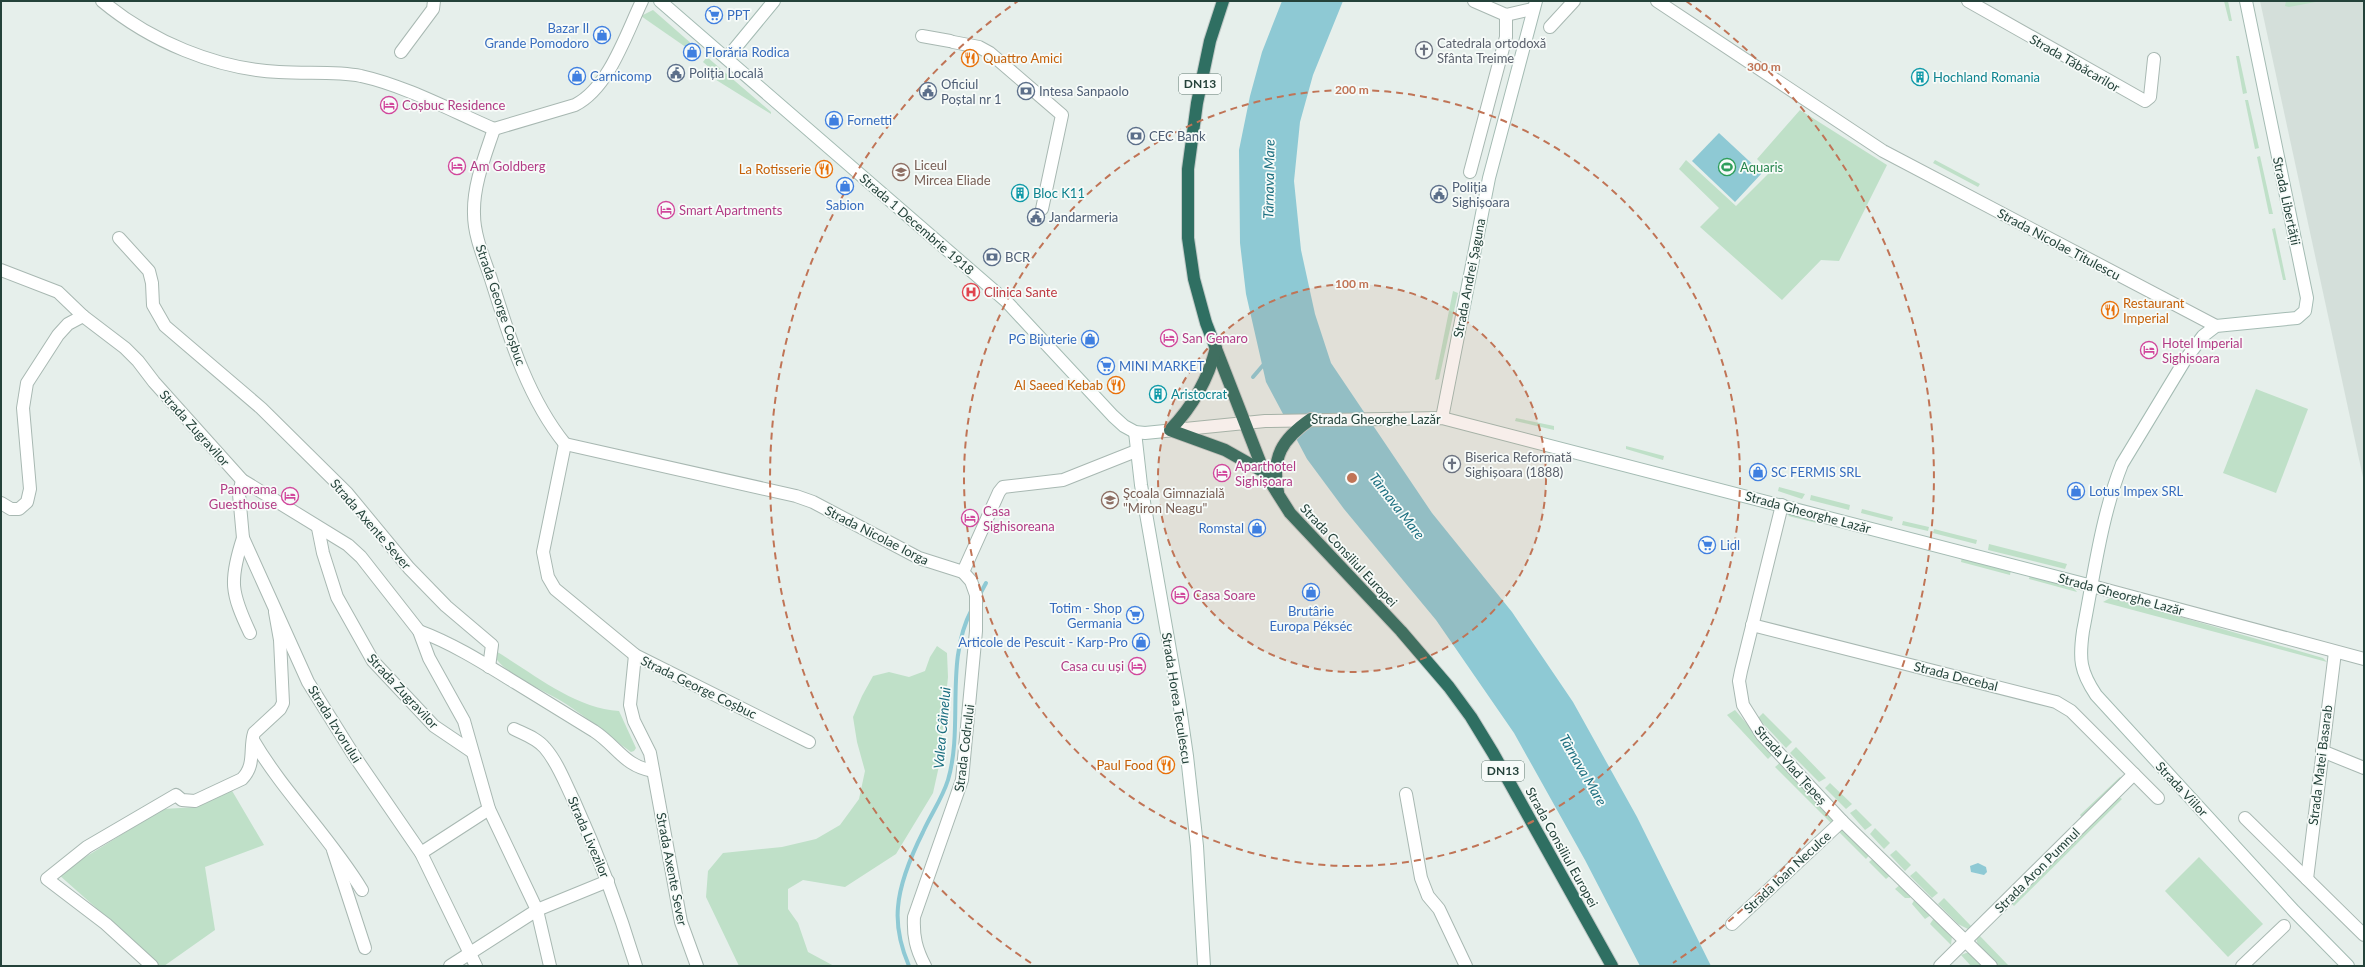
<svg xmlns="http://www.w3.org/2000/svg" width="2365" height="967" font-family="Lato,sans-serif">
<rect width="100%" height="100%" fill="#e6efeb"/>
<polygon fill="#d4dfda" points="2260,1 2364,1 2364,482"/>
<g fill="#bfe0c8">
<polygon points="2224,1 2228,1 2232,21 2229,21"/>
<polygon points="2286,1 2321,1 2289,7 2285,6"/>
<polygon points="653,10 701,52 700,57 641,16"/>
<polygon points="2236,56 2239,56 2247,93 2243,94"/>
<polygon points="707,57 771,112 771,114 713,78 716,73 703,62"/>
<polygon points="2245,100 2248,100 2259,148 2255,149"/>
<polygon points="1800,110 1887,165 1839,261 1821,260 1782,300 1700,227 1719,208 1679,169 1686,160 1736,206 1770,172 1757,159"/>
<polygon points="2260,156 2273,214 2269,214 2257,157"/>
<polygon points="1935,160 1980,184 1978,187 1933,163"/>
<polygon points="2275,228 2286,280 2283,280 2272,229"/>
<polygon points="1453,291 1458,293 1439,379 1435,380"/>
<polygon points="2256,389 2308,409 2276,493 2223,473"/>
<polygon points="1516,418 1554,426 1554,430 1515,421"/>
<polygon points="1626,446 1664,456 1663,460 1626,449"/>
<polygon points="1779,487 1805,494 1802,499 1778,491"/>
<polygon points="1811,495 1850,505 1849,510 1810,500"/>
<polygon points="1862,509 1893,517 1892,521 1861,513"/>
<polygon points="1792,513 1822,519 1821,524 1788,516"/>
<polygon points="1903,521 1929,527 1928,531 1902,525"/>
<polygon points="1934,529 1977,540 1976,544 1933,533"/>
<polygon points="1989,544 2067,564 2065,569 1988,550"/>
<polygon points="1962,557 2011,570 2010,575 1961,562"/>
<polygon points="2030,575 2072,586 2077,592 2029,579"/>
<polygon points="2112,597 2323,658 2327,662 2103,602"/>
<polygon points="937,646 947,653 948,677 939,766 933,793 896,854 845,887 803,880 788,889 788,909 798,923 808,952 834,966 739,966 706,897 708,871 723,853 782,847 816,839 840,825 859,799 865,771 857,742 853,717 862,696 873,676 889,672 909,677 925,671 930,657"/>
<path d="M 494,650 C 533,673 574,708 619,711 L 636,748 L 634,751 L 631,752 C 609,736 589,719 566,704 C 548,692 511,677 498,661 C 495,658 494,654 494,650 Z"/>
<polygon points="1735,710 1773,754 1768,759 1727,715"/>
<polygon points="1763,713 1792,742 1786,748 1758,718"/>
<polygon points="1796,747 1826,778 1819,782 1790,753"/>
<polygon points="1781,762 1836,820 1832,824 1775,767"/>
<polygon points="2120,777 2122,779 2082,818 2080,815"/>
<polygon points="1830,783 1852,804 1846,809 1825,788"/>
<polygon points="231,789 264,845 205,867 215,930 164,966 155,966 103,914 58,874 163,809 197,807"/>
<polygon points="2119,797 2122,799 2014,906 2011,903"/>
<polygon points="1856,809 1872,825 1865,830 1850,813"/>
<polygon points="1843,826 1871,853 1866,859 1837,830"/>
<polygon points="1875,828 1890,843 1884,849 1870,834"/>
<polygon points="1896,850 1911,865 1905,871 1890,855"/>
<polygon points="1875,857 1892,874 1886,879 1869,862"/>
<polygon points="2199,857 2263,924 2228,957 2165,891"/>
<polygon points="1916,871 1938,893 1932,898 1910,876"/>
<polygon points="1901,884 1911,894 1910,898 1905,898 1895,889"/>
<polygon points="1944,898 1971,926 1968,929 1958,924 1938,904"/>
<polygon points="1915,899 1931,915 1925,919 1912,904"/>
<polygon points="1934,918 1952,936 1951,945 1930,924"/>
<polygon points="1979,935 2008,965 2007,966 1999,966 1978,945 1976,938"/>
<polygon points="1966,953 1970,953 1982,966 1971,966 1961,955"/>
</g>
<g fill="#8ec9d4">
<polygon points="1282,1 1343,1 1313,75 1300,122 1294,181 1301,250 1315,314 1331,363 1432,513 1512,612 1573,702 1637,817 1711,966 1640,966 1585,860 1514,733 1436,620 1344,509 1307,459 1266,382 1246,294 1240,243 1239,150 1250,96 1262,52"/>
<polygon points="1719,133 1762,173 1735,202 1692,161"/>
<polygon points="1978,863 1986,867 1987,872 1984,875 1971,872 1970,866"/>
</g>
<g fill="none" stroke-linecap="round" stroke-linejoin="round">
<g stroke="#8ec9d4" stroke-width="4">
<polyline points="1253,377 1265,363"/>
<polyline points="979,596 986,583"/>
<path d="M 909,966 C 901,947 896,928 898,907 C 900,882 912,854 923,832 C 931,814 942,799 948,780 C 964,726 944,661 972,609"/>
</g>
<g stroke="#a8b8b2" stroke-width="14">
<g id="street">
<path d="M 102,1 C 150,41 216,69 279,72 C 307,74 335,71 361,76 C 406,86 452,111 494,129"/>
<polyline points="1474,1 1506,15 1532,9"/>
<polyline points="1657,1 1883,151 2216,326"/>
<polyline points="1968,1 2145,101 2150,97 2154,59"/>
<polyline points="1550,27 1574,1"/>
<polyline points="922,36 950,41"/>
<polyline points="953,42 979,47 990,53 1062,115 1042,209"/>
<polyline points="401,52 433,9 434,1"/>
<path d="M 494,129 C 485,156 473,185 474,214 C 474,236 484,258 491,279 C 509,336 527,397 565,444"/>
<path d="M 494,129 L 575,105 C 609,88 626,34 642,1"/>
<polyline points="1470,172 1506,37 1506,15"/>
<polyline points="119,238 149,271 152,283 153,305 165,326 261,408 347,493 409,568 446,606 492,645 489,667"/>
<polyline points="1,270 58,292 83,316 125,348 138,361 154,382 242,480 348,545 361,557 419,631 429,658 464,721 489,809 537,910 550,966"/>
<polyline points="565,444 543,552 548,577 555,589 635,655 809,742"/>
<polyline points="565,444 796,496 813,502 919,558 963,572"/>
<polyline points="242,480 239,494 243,538 308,682 353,754 421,853 476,966"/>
<polyline points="1,503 11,509 19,509 27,502 30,489 23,408 27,383 58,335 68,324 83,316"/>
<polyline points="1782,505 1741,671 1739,681 1743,705 1762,735 1842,821 1991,966"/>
<polyline points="318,528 323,553 337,597 373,661 434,726 471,751"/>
<path d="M 243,538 C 229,581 231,593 250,633"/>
<polyline points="963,572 999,492 1003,487 1063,480 1136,451"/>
<polyline points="2092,586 2364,659"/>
<polyline points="1752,625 2056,702 2071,711 2158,798"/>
<path d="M 419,631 C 454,644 485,664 516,683 C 542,699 568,715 594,731 C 617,746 624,766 653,771"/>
<polyline points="635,655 630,705 634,721 650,753 681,922 697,966"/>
<path d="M 514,729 C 524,734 537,738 545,748 C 558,763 565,783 574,801 C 599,856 618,907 636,966"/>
<path d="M 253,740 C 284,793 330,837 362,890"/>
<polyline points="2322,751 2364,768"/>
<polyline points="1406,794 1421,878 1428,896 1439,909 1466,966"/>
<polyline points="2245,818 2364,935"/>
<polyline points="333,850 365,948"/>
<polyline points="421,853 489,809"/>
<polyline points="2307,879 2335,652"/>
<polyline points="1732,924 1842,821"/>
<path d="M 152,966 L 106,924 L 47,879 L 87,847 L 176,795 L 182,800 L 195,801 L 242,779 C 256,765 249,749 254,733 L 280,709 L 283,703 L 280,640 L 275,612"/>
<polyline points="450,966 537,910 608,881"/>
<path d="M 925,966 C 916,949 913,936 914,917 L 962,780 L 976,631 L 976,595 L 971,581 L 963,572"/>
<polyline points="1940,966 2134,774"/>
<polyline points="2242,966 2284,926"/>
</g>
</g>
<g stroke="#a4bbb3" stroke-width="14">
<g id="secondary">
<polyline points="660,1 1006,301 1113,416 1124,426 1135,432 1145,433 1265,421 1442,418 2092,586"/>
<path d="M 2246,1 L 2307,298 L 2305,311 L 2297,318 L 2216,326 L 2203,336 L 2185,360 L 2122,464 C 2101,517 2094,575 2083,631 C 2079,659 2080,671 2096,695 L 2294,911 L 2348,966"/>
<polyline points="727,58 774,1"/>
<polyline points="1442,418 1489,178 1536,1"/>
<polyline points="1135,432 1141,485 1179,701 1187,756 1197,846 1204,966"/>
</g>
</g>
<g stroke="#c2cac8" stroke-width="14">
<g id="highway">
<polyline points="1223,1 1210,41 1197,103 1188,169 1188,238 1194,279 1206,323 1264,472 1290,513 1401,631 1449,687 1471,717 1493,753 1612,966"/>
<path d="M 1216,348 C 1208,380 1193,406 1170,430 L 1225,450 L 1264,472"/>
<path d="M 1278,492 C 1271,457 1282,439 1311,419"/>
</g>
</g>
<use href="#street" stroke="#fff" stroke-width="12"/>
<use href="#secondary" stroke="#fff" stroke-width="12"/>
<use href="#highway" stroke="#2f6f62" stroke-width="12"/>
</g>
<circle cx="1352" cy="478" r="194" fill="#c07456" fill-opacity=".12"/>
<g fill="none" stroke="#c07456" stroke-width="2" stroke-dasharray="7 5">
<circle cx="1352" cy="478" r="194"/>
<circle cx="1352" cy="478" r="388"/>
<path d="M1031 963A582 582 0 0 1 1018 1M1686 1A582 582 0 0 1 1673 963"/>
</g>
<defs>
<g id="supermarket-ring" transform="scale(0.9)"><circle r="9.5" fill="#f7fbf9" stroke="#3f7fe0" stroke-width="1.5"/><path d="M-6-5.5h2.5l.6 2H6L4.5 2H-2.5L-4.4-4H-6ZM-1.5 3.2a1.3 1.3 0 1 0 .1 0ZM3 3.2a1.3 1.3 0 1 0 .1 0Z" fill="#3f7fe0"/></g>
<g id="shop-ring" transform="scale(0.9)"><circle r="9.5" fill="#f7fbf9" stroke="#3f7fe0" stroke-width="1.5"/><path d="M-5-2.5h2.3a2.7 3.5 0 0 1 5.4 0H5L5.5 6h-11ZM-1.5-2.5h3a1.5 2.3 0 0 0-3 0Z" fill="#3f7fe0"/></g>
<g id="church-ring" transform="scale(0.9)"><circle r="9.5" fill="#f7fbf9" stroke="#6b7280" stroke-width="1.5"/><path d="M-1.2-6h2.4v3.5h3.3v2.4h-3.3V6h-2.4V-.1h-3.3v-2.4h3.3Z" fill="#6b7280"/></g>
<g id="restaurant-ring" transform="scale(0.9)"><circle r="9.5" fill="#f7fbf9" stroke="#e8710a" stroke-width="1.5"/><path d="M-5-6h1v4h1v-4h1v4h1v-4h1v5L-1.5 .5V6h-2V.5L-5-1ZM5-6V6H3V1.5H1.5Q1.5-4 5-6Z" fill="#e8710a"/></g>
<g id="civic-ring" transform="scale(0.9)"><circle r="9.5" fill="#f7fbf9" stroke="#5c6f8a" stroke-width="1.5"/><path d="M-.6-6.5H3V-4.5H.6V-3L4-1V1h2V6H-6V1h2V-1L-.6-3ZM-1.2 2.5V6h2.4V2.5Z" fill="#5c6f8a"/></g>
<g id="building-ring" transform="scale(0.9)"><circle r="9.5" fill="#f7fbf9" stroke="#0f9aa8" stroke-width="1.5"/><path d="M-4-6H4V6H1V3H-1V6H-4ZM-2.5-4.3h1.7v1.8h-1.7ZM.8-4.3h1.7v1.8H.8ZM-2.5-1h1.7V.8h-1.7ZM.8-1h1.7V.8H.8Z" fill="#0f9aa8"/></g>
<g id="bank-ring" transform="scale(0.9)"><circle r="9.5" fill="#f7fbf9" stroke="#5c6f8a" stroke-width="1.5"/><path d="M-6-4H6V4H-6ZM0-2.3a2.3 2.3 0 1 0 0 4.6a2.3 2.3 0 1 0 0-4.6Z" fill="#5c6f8a"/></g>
<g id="hotel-ring" transform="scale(0.9)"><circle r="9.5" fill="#f7fbf9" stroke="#d1479c" stroke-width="1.5"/><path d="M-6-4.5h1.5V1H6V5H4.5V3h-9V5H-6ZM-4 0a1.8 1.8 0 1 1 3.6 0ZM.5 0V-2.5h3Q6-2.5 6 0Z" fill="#d1479c"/></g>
<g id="stadium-ring" transform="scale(0.9)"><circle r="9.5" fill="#f7fbf9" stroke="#2e9e5b" stroke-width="1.5"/><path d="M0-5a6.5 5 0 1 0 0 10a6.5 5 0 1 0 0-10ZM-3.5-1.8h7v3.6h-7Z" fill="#2e9e5b"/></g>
<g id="university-ring" transform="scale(0.9)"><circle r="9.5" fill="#f7fbf9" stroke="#8d6e63" stroke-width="1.5"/><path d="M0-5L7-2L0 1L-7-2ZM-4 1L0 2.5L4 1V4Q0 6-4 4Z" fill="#8d6e63"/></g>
<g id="hospital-ring" transform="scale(0.9)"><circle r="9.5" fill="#f7fbf9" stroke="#e0444e" stroke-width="1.5"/><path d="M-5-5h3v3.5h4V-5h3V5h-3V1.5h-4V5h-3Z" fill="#e0444e"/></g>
<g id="school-ring" transform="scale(0.9)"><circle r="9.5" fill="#f7fbf9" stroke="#8d6e63" stroke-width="1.5"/><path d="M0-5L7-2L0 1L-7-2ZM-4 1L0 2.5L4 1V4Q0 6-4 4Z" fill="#8d6e63"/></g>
</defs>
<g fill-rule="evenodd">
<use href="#supermarket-ring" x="714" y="15"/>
<use href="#shop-ring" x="602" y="35"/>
<use href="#church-ring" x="1424" y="50"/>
<use href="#shop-ring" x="692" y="52"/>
<use href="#restaurant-ring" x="970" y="58"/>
<use href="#civic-ring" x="676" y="73"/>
<use href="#shop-ring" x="577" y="76"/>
<use href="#building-ring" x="1920" y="77"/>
<use href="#civic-ring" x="928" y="91"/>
<use href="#bank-ring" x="1026" y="91"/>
<use href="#hotel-ring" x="389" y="105"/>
<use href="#shop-ring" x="834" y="120"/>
<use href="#bank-ring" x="1136" y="136"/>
<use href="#hotel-ring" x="457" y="166"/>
<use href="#stadium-ring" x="1727" y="167"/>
<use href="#restaurant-ring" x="824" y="169"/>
<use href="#university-ring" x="901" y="172"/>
<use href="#shop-ring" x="845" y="186"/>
<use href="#building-ring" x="1020" y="193"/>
<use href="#civic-ring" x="1439" y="194"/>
<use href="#hotel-ring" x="666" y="210"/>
<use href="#civic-ring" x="1036" y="217"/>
<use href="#bank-ring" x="992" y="257"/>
<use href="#hospital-ring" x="971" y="292"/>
<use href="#restaurant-ring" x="2110" y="310"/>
<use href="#hotel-ring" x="1169" y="338"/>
<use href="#shop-ring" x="1090" y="339"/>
<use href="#hotel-ring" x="2149" y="350"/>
<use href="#supermarket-ring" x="1106" y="366"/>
<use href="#restaurant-ring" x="1116" y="385"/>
<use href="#building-ring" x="1158" y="394"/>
<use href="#church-ring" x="1452" y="464"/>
<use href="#shop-ring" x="1758" y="472"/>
<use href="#hotel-ring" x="1222" y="473"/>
<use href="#shop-ring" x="2076" y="491"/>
<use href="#hotel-ring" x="290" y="496"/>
<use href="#school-ring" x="1110" y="500"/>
<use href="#hotel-ring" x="970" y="518"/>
<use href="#shop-ring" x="1257" y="528"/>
<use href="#supermarket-ring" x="1707" y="545"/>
<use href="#shop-ring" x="1311" y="592"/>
<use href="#hotel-ring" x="1180" y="595"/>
<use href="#supermarket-ring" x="1135" y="615"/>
<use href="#shop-ring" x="1141" y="642"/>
<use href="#hotel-ring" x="1137" y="666"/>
<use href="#restaurant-ring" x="1166" y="765"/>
</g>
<g text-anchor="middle" stroke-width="3.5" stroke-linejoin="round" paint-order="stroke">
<g fill="#f7fbf9" stroke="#637a73" stroke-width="1">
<rect x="1179" y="74" width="42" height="20" rx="3"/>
<rect x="1482" y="761" width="42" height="20" rx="3"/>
</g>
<g font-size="12" font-weight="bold" fill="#24423a">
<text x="1200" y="88">DN13</text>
<text x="1503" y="775">DN13</text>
</g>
<g font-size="13" fill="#366cbe" stroke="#f7fbf9" text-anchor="start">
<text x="727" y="20">PPT</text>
<text x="589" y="33" text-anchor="end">Bazar Il<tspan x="589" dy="15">Grande Pomodoro</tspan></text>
<text x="705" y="57">Florăria Rodica</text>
<text x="590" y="81">Carnicomp</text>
<text x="847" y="125">Fornetti</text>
<text x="845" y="210" text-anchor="middle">Sabion</text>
<text x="1077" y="344" text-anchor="end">PG Bijuterie</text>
<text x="1119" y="371">MINI MARKET</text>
<text x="1771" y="477">SC FERMIS SRL</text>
<text x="2089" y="496">Lotus Impex SRL</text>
<text x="1244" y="533" text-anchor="end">Romstal</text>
<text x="1720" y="550">Lidl</text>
<text x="1122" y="613" text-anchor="end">Totim - Shop<tspan x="1122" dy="15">Germania</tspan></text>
<text x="1311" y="616" text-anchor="middle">Brutârie<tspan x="1311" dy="15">Europa Pékséc</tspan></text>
<text x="1128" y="647" text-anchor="end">Articole de Pescuit - Karp-Pro</text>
</g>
<g font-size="13" fill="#5b616d" stroke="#f7fbf9" text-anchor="start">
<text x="1437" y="48">Catedrala ortodoxă<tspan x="1437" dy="15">Sfânta Treime</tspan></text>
<text x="1465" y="462">Biserica Reformată<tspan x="1465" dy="15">Sighișoara (1888)</tspan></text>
</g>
<g font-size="13" fill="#c56008" stroke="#f7fbf9" text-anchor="end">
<text x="983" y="63" text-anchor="start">Quattro Amici</text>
<text x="811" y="174">La Rotisserie</text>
<text x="2123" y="308" text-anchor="start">Restaurant<tspan x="2123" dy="15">Imperial</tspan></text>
<text x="1103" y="390">Al Saeed Kebab</text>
<text x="1153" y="770">Paul Food</text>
</g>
<g font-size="13" fill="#24423a" stroke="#f7fbf9">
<text transform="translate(2075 63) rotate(30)" y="5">Strada Tăbăcarilor</text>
<text transform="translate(2287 201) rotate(78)" y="5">Strada Libertății</text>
<text transform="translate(917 224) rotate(41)" y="5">Strada 1 Decembrie 1918</text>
<text transform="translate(2059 244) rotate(28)" y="5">Strada Nicolae Titulescu</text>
<text transform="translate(1469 278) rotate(-79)" y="5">Strada Andrei Șaguna</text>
<text transform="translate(501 305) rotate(71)" y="5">Strada George Coșbuc</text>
<text x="1376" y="424">Strada Gheorghe Lazăr</text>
<text transform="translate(195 428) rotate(48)" y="5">Strada Zugravilor</text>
<text transform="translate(1808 512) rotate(15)" y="5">Strada Gheorghe Lazăr</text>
<text transform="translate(371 524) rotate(49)" y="5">Strada Axente Sever</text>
<text transform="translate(877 535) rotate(27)" y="5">Strada Nicolae Iorga</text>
<text transform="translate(1349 555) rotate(47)" y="5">Strada Consiliul Europei</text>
<text transform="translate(2121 594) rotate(15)" y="5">Strada Gheorghe Lazăr</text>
<text transform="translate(1956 676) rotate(14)" y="5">Strada Decebal</text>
<text transform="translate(699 687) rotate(26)" y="5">Strada George Coșbuc</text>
<text transform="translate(403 691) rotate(47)" y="5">Strada Zugravilor</text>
<text transform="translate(1177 698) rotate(81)" y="5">Strada Horea Teculescu</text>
<text transform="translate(335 724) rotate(58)" y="5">Strada Izvorului</text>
<text transform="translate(964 748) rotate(-83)" y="5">Strada Codrului</text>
<text transform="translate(1791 765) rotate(48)" y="5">Strada Vlad Țepeș</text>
<text transform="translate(2320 765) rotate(-83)" y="5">Strada Matei Basarab</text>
<text transform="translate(2182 789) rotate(47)" y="5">Strada Viilor</text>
<text transform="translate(589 837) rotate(67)" y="5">Strada Livezilor</text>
<text transform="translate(1562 847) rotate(61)" y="5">Strada Consiliul Europei</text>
<text transform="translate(672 869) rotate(79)" y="5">Strada Axente Sever</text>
<text transform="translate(2037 870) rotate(-45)" y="5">Strada Aron Pumnul</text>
<text transform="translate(1787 872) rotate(-43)" y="5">Strada Ioan Neculce</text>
</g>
<g font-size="13" fill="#4e5e75" stroke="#f7fbf9" text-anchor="start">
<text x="689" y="78">Poliția Locală</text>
<text x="941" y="89">Oficiul<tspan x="941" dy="15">Poștal nr 1</tspan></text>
<text x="1039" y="96">Intesa Sanpaolo</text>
<text x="1149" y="141">CEC Bank</text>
<text x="1452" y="192">Poliția<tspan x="1452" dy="15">Sighișoara</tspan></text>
<text x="1049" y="222">Jandarmeria</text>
<text x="1005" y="262">BCR</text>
</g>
<g font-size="13" fill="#0d838f" stroke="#f7fbf9" text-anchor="start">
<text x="1933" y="82">Hochland Romania</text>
<text x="1033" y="198">Bloc K11</text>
<text x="1171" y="399">Aristocrat</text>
</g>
<g font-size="13" fill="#b23c85" stroke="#f7fbf9" text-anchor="start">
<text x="402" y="110">Coșbuc Residence</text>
<text x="470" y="171">Am Goldberg</text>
<text x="679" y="215">Smart Apartments</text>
<text x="1182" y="343">San Genaro</text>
<text x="2162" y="348">Hotel Imperial<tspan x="2162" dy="15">Sighisoara</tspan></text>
<text x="1235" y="471">Aparthotel<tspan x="1235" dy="15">Sighișoara</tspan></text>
<text x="277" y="494" text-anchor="end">Panorama<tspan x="277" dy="15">Guesthouse</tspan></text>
<text x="983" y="516">Casa<tspan x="983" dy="15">Sighisoreana</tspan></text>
<text x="1193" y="600">Casa Soare</text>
<text x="1124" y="671" text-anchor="end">Casa cu uși</text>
</g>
<g font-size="13" fill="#785e54" stroke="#f7fbf9" text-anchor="start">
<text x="914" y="170">Liceul<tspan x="914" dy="15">Mircea Eliade</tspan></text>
<text x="1123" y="498">Şcoala Gimnazială<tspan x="1123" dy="15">"Miron Neagu"</tspan></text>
</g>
<g font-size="13" fill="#27864d" stroke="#f7fbf9" text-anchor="start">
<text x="1740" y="172">Aquaris</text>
</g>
<g font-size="13" fill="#be3a42" stroke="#f7fbf9" text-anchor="start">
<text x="984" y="297">Clinica Sante</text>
</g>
<g font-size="14" font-style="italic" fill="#1c6f80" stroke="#f7fbf9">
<text transform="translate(1269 179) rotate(-89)" y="5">Târnava Mare</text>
<text transform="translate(1397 506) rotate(52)" y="5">Târnava Mare</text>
<text transform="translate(942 728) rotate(-85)" y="5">Valea Câinelui</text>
<text transform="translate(1583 770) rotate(60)" y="5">Târnava Mare</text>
</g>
</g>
<circle cx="1352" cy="478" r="6" fill="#c07456" stroke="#f7fbf9" stroke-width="2"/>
<g font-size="12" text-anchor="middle" font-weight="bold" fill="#c07456" stroke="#f7fbf9" stroke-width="3.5" stroke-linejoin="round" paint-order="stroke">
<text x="1764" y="71">300 m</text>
<text x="1352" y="94">200 m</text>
<text x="1352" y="288">100 m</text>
</g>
<rect width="2365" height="967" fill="none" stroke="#24423a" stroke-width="4"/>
</svg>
